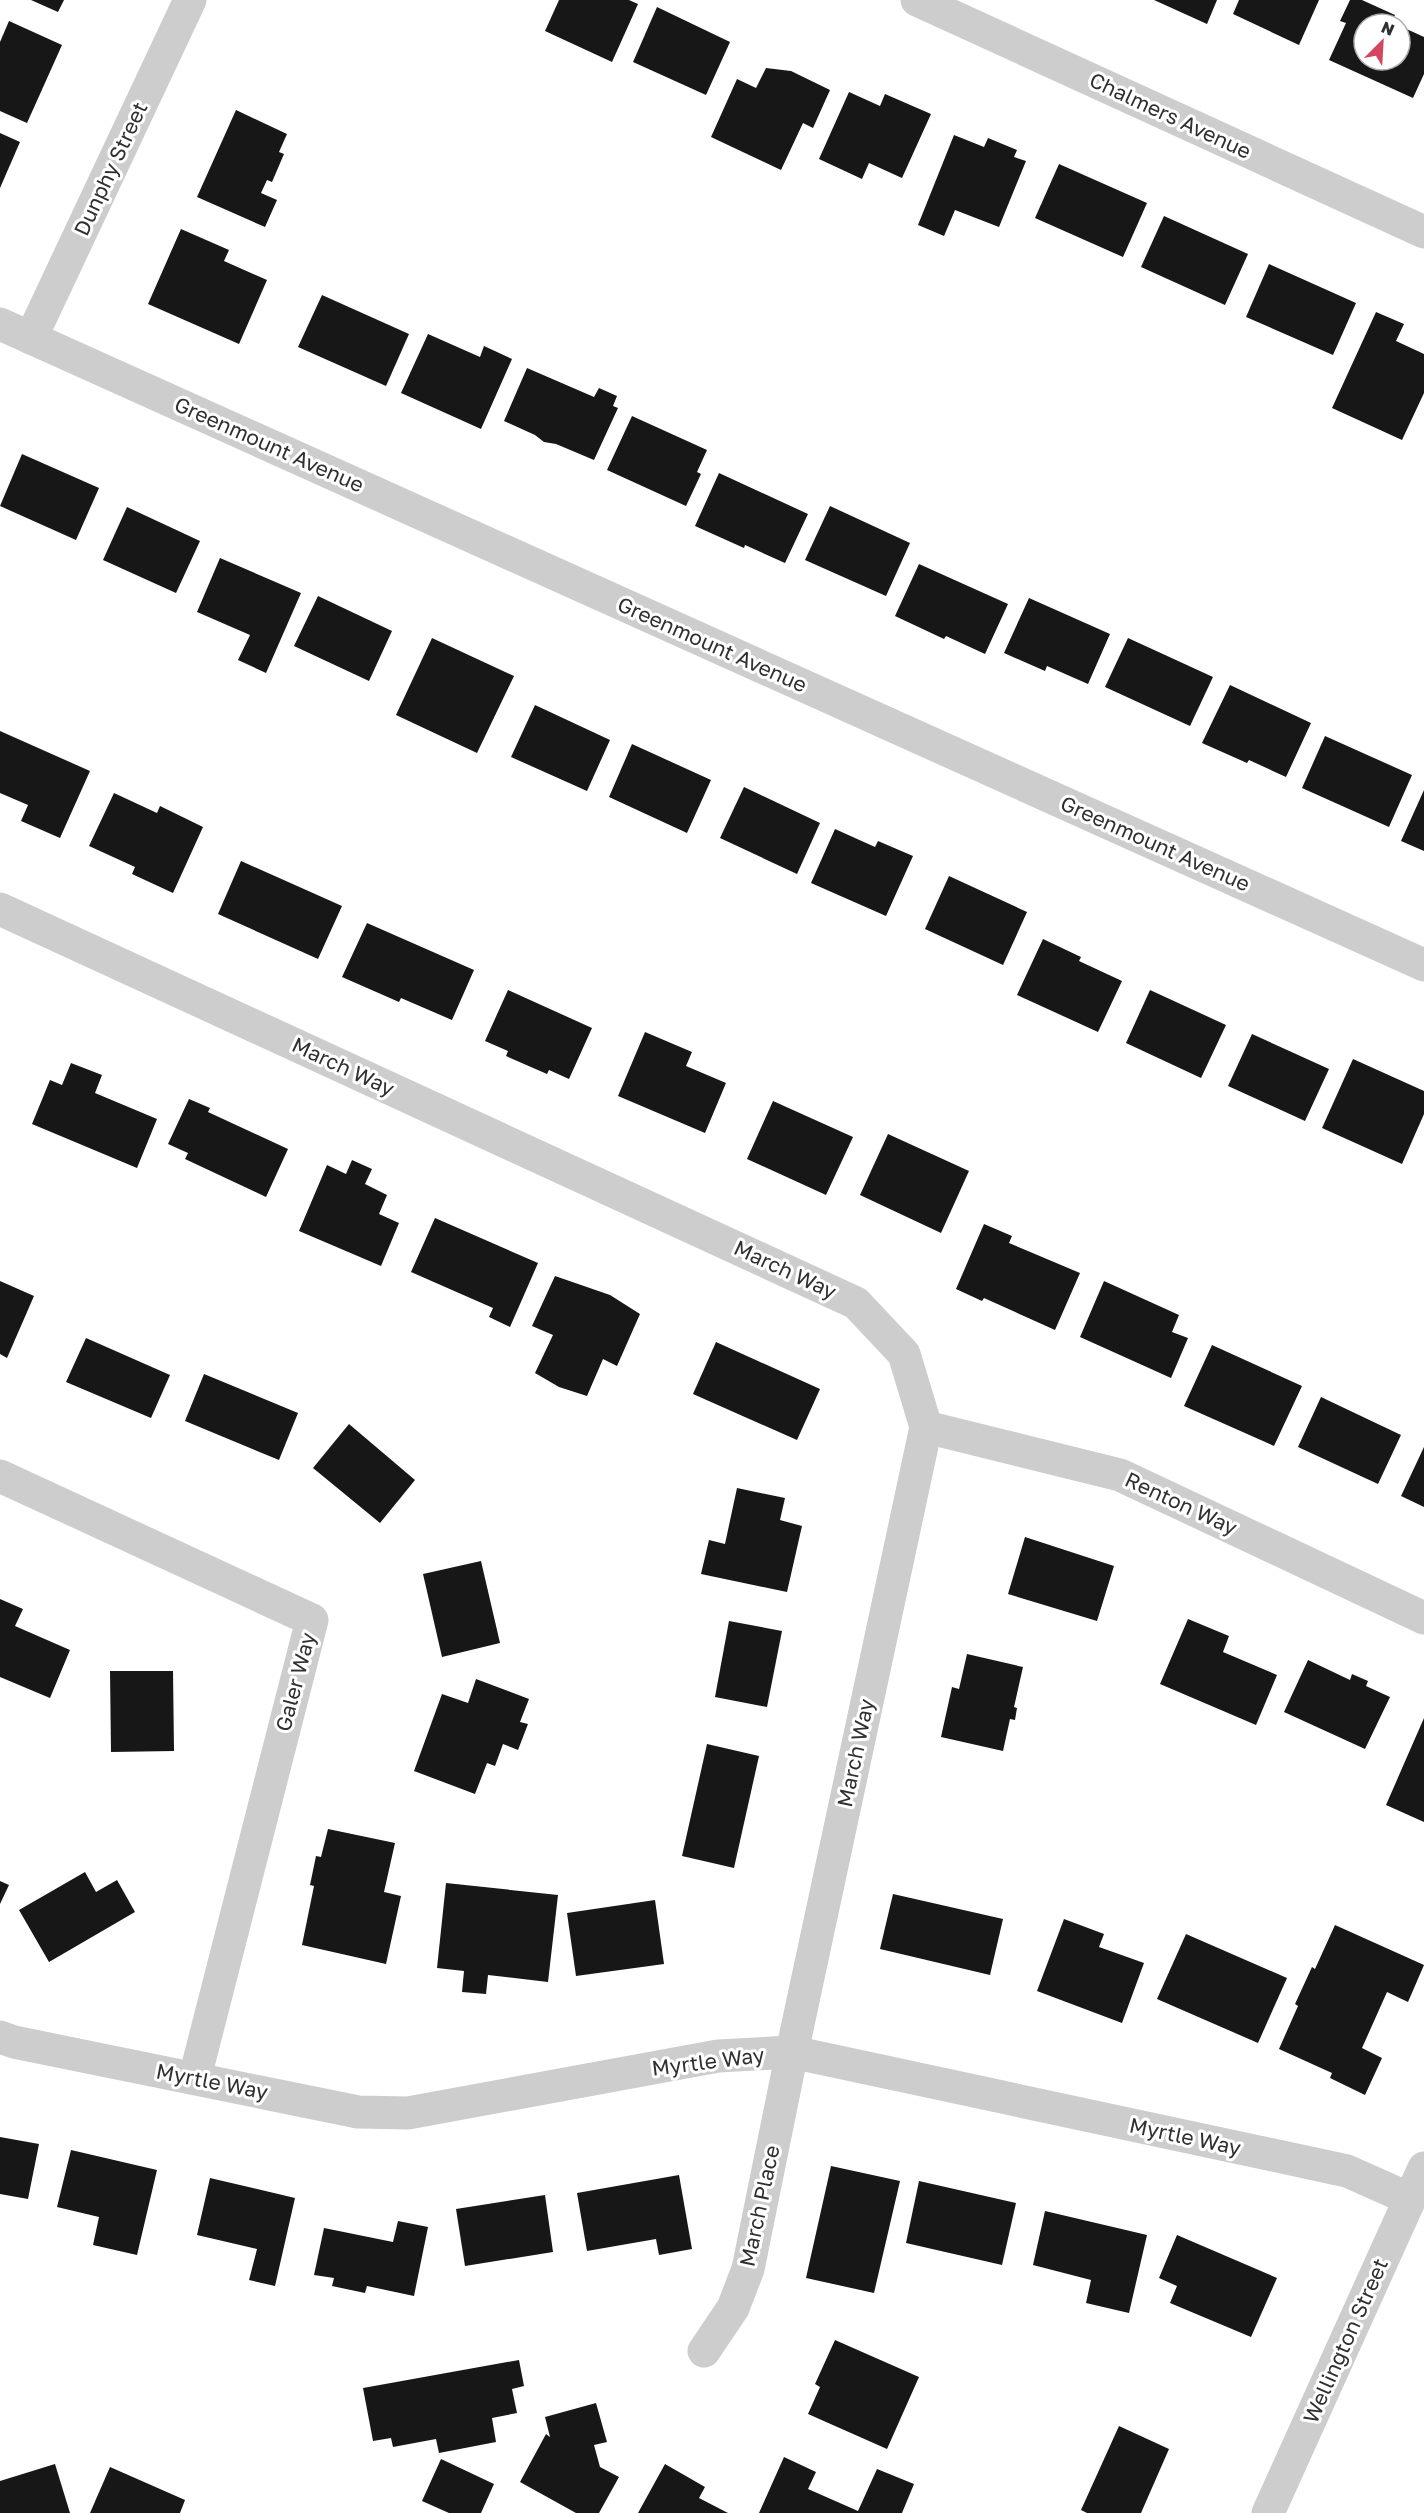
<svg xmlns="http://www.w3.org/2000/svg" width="1424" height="2513" font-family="'Golos Text',sans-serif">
<rect width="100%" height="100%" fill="#fff"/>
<g fill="#171717">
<polygon points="31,0 64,0 58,12"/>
<polygon points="559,0 629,0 638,4 612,62 545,31"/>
<polygon points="1154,0 1217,0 1207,24"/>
<polygon points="1239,0 1319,0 1299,45 1233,14"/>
<polygon points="1350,0 1362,0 1395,15 1392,22 1395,24 1364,24 1364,60 1400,60 1400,26 1424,37 1424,74 1413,98 1329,60 1346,23 1340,21"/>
<polygon points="657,7 730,42 706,95 633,62"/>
<polygon points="9,21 62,45 27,123 0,111 0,42"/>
<polygon points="766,68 791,71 830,90 813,128 803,123 781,170 711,137 737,79 756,88"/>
<polygon points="849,92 880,106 885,94 931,114 902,178 869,163 862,179 819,159"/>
<polygon points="236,110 287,134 279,152 284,154 272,182 267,180 261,193 277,200 265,227 197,197"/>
<polygon points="0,133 20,142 0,188"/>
<polygon points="954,135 984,147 988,138 1017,150 1014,157 1026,161 999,227 955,210 944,236 918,225"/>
<polygon points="1059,164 1147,203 1123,257 1035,218"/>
<polygon points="1164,216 1248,254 1225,305 1141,267"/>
<polygon points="181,229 229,250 224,261 267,280 239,344 148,304"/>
<polygon points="1269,264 1356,303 1333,355 1246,317"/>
<polygon points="322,295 409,334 386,386 298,347"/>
<polygon points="1376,312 1404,324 1396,341 1424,354 1424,393 1402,440 1332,408"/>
<polygon points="428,334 480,357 484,346 512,359 481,429 401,393"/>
<polygon points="527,368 594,397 599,388 617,396 613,406 618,408 594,460 556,444 544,442 535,435 504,421"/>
<polygon points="632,416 707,450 697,472 701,474 686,506 607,470"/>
<polygon points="22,454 99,488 76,540 0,506"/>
<polygon points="719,473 808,514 785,563 745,545 744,548 695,526"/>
<polygon points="830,506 910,543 886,596 805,560"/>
<polygon points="127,507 200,541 176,593 103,560"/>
<polygon points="220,558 301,593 266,673 238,660 250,635 197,612"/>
<polygon points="919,564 1008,604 985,654 946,636 944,639 895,616"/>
<polygon points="318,596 392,631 369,681 294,646"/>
<polygon points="1029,598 1110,634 1088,684 1047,666 1045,671 1004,653"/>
<polygon points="432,638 514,676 477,753 396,715"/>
<polygon points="1128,638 1213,677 1190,726 1105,687"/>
<polygon points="1230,685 1311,723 1286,777 1249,760 1247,763 1202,743"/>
<polygon points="535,705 610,740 587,791 511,757"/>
<polygon points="0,731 90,771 60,838 21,821 28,805 0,793"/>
<polygon points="1325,736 1412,775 1389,827 1302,788"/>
<polygon points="632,744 711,780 687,833 609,797"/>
<polygon points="744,787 820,823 797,874 720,838"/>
<polygon points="1424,790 1424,851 1401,841"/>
<polygon points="114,793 157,813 160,806 203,827 173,893 132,874 135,867 89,846"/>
<polygon points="835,829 875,847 878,841 913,856 886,916 811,883"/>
<polygon points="241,861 342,906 318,959 218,914"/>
<polygon points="949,876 1027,912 1003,965 925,929"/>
<polygon points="367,923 474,970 452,1020 401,998 399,1002 342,977"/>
<polygon points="1043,939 1081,957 1079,961 1122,981 1098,1032 1017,995"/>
<polygon points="508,990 592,1028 569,1079 549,1070 547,1074 506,1056 508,1051 485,1041"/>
<polygon points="1150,990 1226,1025 1201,1078 1126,1043"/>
<polygon points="645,1032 692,1052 686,1066 726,1083 705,1133 618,1096"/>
<polygon points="1252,1034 1329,1069 1305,1121 1228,1086"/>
<polygon points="1353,1059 1424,1091 1424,1114 1402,1164 1322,1128"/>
<polygon points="71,1063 102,1075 95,1093 157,1119 137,1168 32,1124 50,1080 62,1085"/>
<polygon points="189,1099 210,1108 208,1112 288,1149 266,1197 185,1159 188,1153 168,1144"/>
<polygon points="773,1101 853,1137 826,1195 747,1159"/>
<polygon points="888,1134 969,1171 941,1233 860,1195"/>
<polygon points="352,1160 372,1169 365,1184 387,1195 379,1214 399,1223 381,1266 299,1231 327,1165 346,1174"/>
<polygon points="435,1218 538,1263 510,1327 489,1317 493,1308 411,1272"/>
<polygon points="984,1224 1012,1236 1009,1243 1080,1273 1055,1330 984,1298 982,1301 956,1289"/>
<polygon points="555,1276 610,1295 640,1314 617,1366 603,1359 587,1396 559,1387 535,1373 553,1335 532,1326"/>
<polygon points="0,1281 34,1296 7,1358 0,1354"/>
<polygon points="1104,1281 1179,1315 1172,1332 1188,1338 1171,1378 1080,1337"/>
<polygon points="86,1338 170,1375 151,1418 66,1382"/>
<polygon points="716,1342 820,1389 797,1440 693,1394"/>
<polygon points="1212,1345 1302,1386 1274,1446 1184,1406"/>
<polygon points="204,1374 298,1413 279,1460 185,1421"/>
<polygon points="1321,1397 1401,1435 1378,1484 1298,1447"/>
<polygon points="349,1424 415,1480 380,1523 313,1468"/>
<polygon points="1424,1447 1424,1507 1401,1496"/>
<polygon points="737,1488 785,1498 780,1520 802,1526 787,1592 701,1574 709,1540 725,1544"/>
<polygon points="1025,1537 1114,1566 1097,1621 1008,1594"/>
<polygon points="481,1561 500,1643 442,1657 423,1574"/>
<polygon points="0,1599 23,1609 15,1626 70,1650 50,1698 0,1677"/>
<polygon points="1188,1619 1229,1636 1223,1652 1277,1675 1256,1725 1160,1684"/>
<polygon points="729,1621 782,1631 767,1707 715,1697"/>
<polygon points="967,1654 1023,1667 1014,1707 1017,1708 1015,1720 1010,1719 1003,1751 941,1737 952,1687 959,1689"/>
<polygon points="1308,1660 1350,1680 1352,1674 1368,1681 1366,1686 1390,1697 1365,1749 1284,1712"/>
<polygon points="110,1671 173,1671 174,1751 111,1752"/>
<polygon points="476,1679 529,1699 520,1722 528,1724 518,1750 503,1744 495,1766 487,1763 475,1794 414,1771 442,1694 468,1703"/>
<polygon points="1424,1718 1424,1822 1386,1805"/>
<polygon points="707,1744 759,1756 734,1868 682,1856"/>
<polygon points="328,1829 395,1843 384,1892 401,1896 386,1964 302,1945 314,1886 310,1885 316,1856 321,1857"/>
<polygon points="85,1872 96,1892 117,1880 135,1912 49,1962 19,1910"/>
<polygon points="0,1881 9,1885 0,1904"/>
<polygon points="446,1883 558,1895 548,1982 488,1975 486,1994 462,1992 464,1971 437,1968"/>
<polygon points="893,1894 1003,1919 990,1975 880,1949"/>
<polygon points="655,1900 664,1964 576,1976 567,1913"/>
<polygon points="1064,1919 1104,1934 1099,1947 1144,1963 1122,2023 1037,1991"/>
<polygon points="1335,1925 1424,1965 1408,2002 1387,1992 1362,2048 1382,2058 1365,2095 1330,2078 1332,2073 1279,2049 1298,2006 1295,2004 1312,1967 1315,1969"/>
<polygon points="1186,1934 1287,1978 1258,2043 1157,1999"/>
<polygon points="0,2137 39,2144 28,2199 0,2194"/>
<polygon points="71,2150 157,2170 137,2255 93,2245 99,2217 57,2207"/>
<polygon points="831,2166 900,2181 874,2293 806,2278"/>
<polygon points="679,2175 692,2249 659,2255 656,2239 587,2251 577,2193"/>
<polygon points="210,2178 295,2198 275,2286 249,2280 257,2249 197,2235"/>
<polygon points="919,2181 1016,2203 1002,2265 906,2243"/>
<polygon points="545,2195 553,2252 465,2266 456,2209"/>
<polygon points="1045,2211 1147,2235 1129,2313 1086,2303 1091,2280 1033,2265"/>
<polygon points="398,2221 428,2227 414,2296 367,2286 365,2293 332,2286 334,2278 314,2275 324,2228 393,2242"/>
<polygon points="1177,2235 1277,2278 1251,2337 1170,2303 1177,2286 1159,2278"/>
<polygon points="835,2340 919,2377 887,2449 808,2414 820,2387 815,2384"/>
<polygon points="519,2360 524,2386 512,2389 517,2413 492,2418 496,2442 439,2453 436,2439 393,2447 391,2438 373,2441 363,2388"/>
<polygon points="596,2403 607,2442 594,2445 600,2467 619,2477 599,2513 576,2513 520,2482 546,2434 550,2437 545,2417"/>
<polygon points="1119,2426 1169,2449 1141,2513 1087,2513 1081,2510"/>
<polygon points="784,2457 816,2472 808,2489 858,2511 877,2469 914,2484 902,2513 759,2513"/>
<polygon points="441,2459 494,2484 481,2513 449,2513 422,2501"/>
<polygon points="55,2464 70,2513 0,2513 0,2481"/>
<polygon points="665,2464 705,2487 699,2498 728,2513 638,2513"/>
<polygon points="110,2467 185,2500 180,2513 90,2513"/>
</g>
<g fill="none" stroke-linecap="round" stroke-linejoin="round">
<g stroke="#cdcdcd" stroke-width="33">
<polyline points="917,0 1424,232"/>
<polyline points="31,338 190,0"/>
<polyline points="0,909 856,1303 904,1354 926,1427 792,2052 748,2269 733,2308 704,2351"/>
<polyline points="926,1427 1120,1475 1424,1618"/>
<polyline points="0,1476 312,1620 195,2077"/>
<polyline points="0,2037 14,2042 358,2112 408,2113 718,2056 792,2052 1347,2171 1410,2199"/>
</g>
<g stroke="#cdcdcd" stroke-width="33">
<polyline points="0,324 1424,965"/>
<polyline points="1268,2513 1424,2168"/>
</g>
</g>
<g text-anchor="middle" stroke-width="6" stroke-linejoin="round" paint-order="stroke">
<g font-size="21" fill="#303030" stroke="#fff">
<text transform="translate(1170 116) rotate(25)" y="7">Chalmers Avenue</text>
<text transform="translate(111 169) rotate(-65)" y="7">Dunphy Street</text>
<text transform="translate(269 445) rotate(24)" y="7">Greenmount Avenue</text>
<text transform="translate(712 645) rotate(24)" y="7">Greenmount Avenue</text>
<text transform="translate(1155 844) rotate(24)" y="7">Greenmount Avenue</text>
<text transform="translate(343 1067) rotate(25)" y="7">March Way</text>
<text transform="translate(785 1270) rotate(25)" y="7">March Way</text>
<text transform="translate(1181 1504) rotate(25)" y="7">Renton Way</text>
<text transform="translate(296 1682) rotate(-75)" y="7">Galer Way</text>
<text transform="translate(856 1753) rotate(-78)" y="7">March Way</text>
<text transform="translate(708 2062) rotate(-7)" y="7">Myrtle Way</text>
<text transform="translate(212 2082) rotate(11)" y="7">Myrtle Way</text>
<text transform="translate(1185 2137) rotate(12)" y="7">Myrtle Way</text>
<text transform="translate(760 2206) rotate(-78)" y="7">March Place</text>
<text transform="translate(1346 2341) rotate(-66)" y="7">Wellington Street</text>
</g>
</g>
<g transform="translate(1382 42) rotate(24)"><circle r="28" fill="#ffffff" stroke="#acacac" stroke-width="1.5"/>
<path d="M0-4.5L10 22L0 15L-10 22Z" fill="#d2475f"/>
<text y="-9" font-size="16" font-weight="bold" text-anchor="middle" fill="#303030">N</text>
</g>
</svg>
